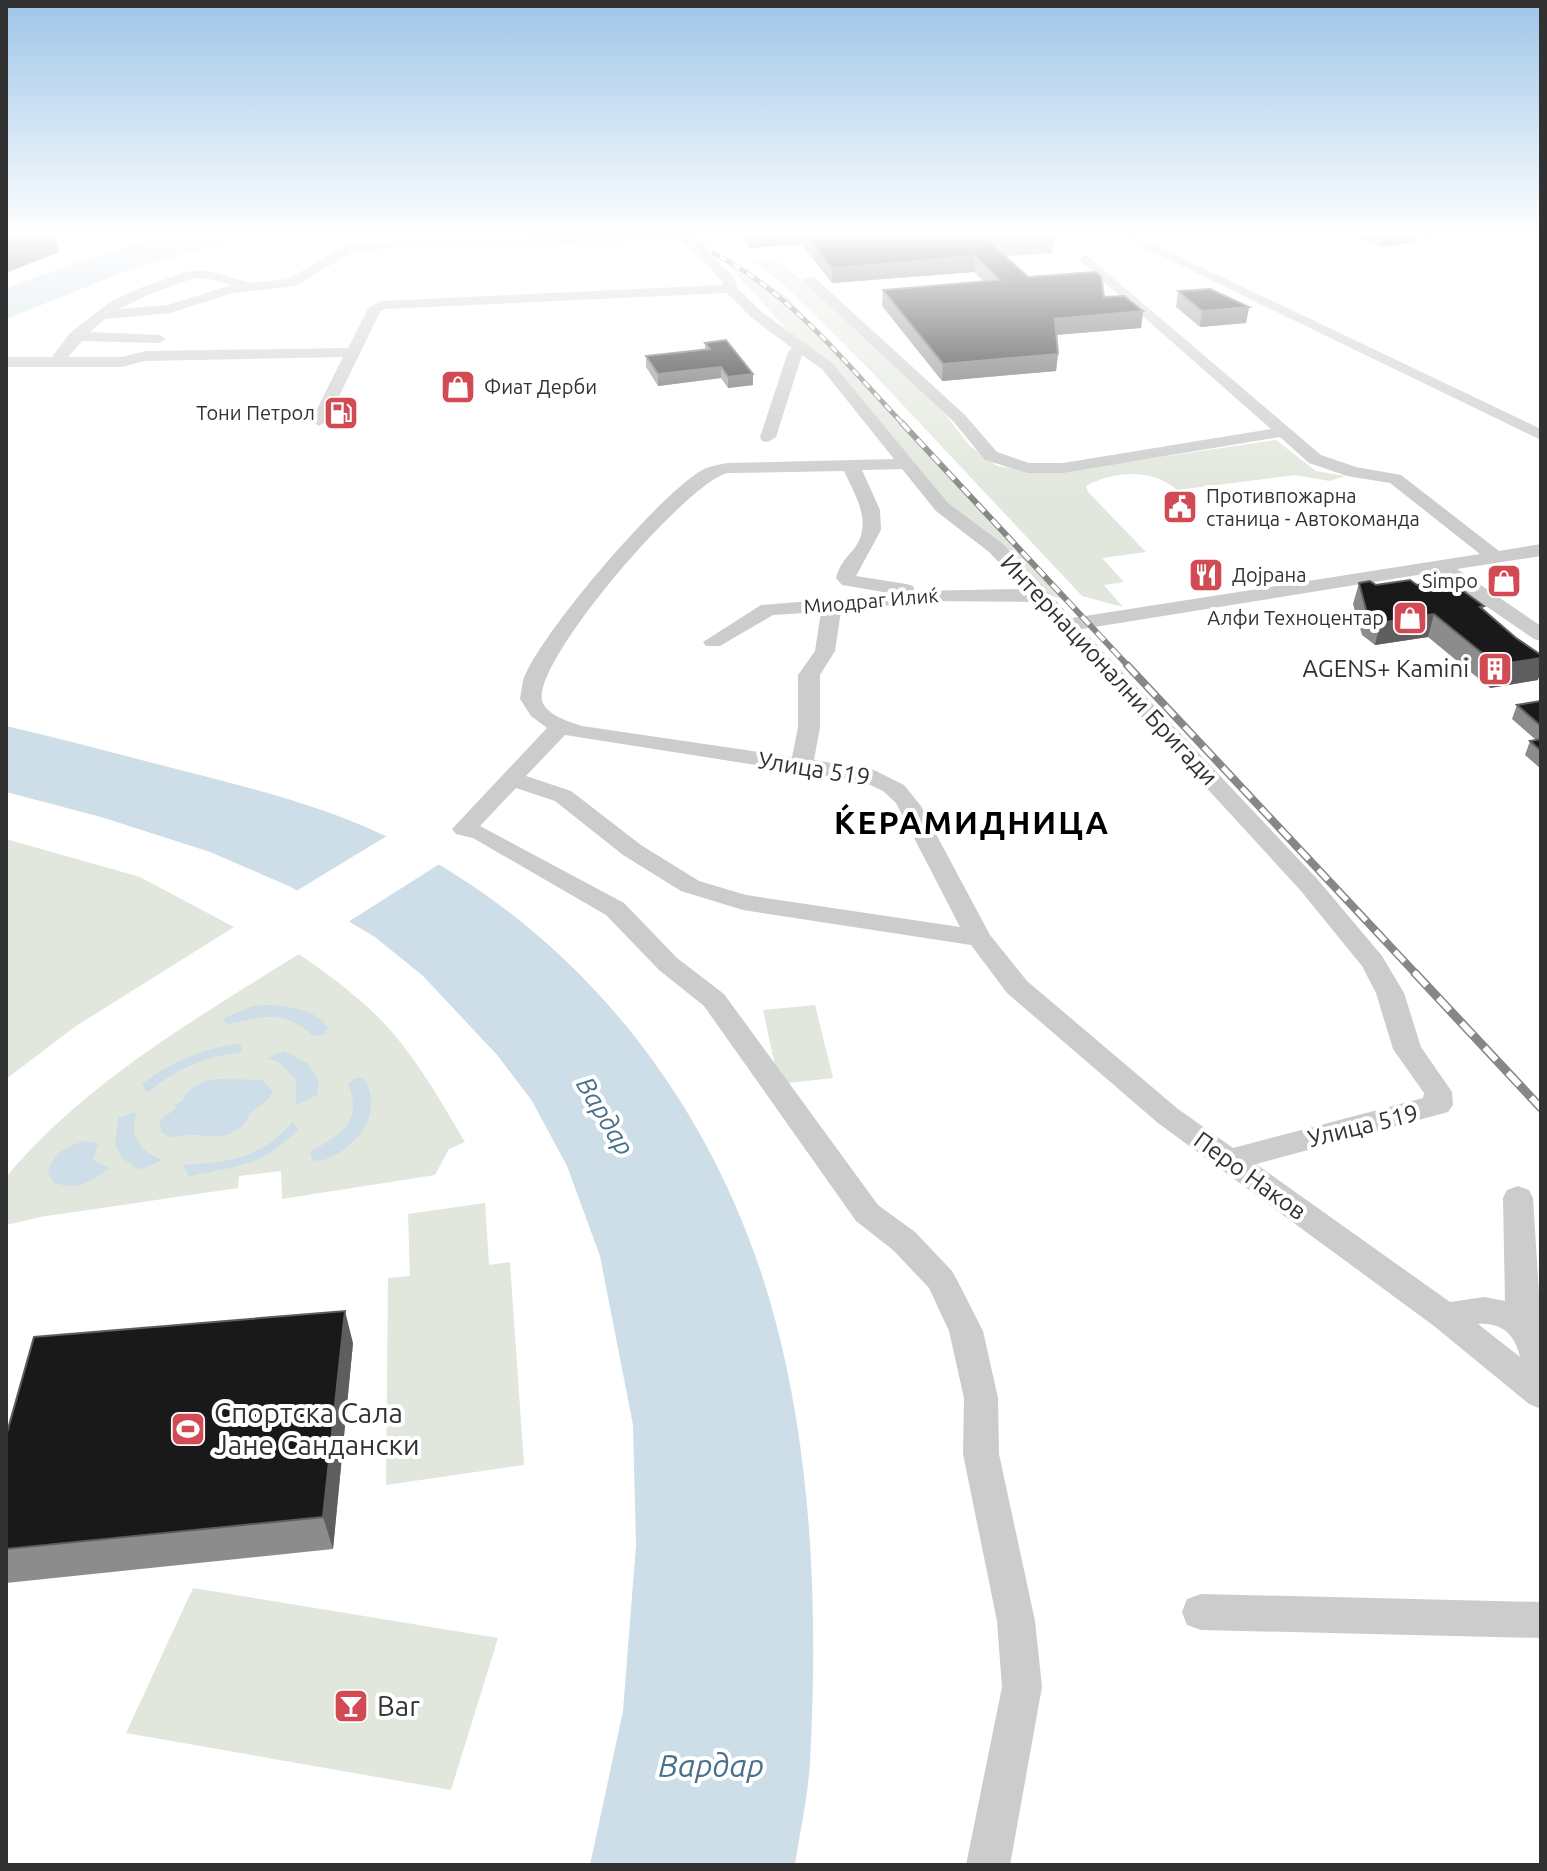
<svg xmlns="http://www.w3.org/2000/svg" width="1547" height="1871" font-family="Ubuntu,sans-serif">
<rect width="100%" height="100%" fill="#fff"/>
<g fill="#e1e7dc">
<path d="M 773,257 L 831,305 L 940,408 L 970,446 L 997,466 L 1038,472 L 1074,470 L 1276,440 L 1316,471 L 1345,476 L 1330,481 L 1295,475 L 1177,490 C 1152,468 1114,471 1086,486 L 1088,492 L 1146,552 L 1102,558 L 1124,582 L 1104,585 L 1123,607 L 1082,596 L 869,369 L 785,286 L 750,259 Z"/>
<polygon points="735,261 787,297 1066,599 1040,594 955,513 728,265"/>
<polygon points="6,839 140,877 234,927 76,1026 6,1079"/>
<path d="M 299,954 C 332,977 366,1002 393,1033 C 421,1066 443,1105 465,1142 L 449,1149 L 435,1175 L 282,1199 L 281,1171 L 239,1176 L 238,1188 L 40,1217 L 6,1225 L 6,1177 C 86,1082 195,1019 299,954 Z"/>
<polygon points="815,1005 833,1078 779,1084 763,1010"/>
<polygon points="485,1203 489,1265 510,1262 524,1465 386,1485 388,1278 410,1276 408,1214"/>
<polygon points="193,1588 498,1638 451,1790 126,1733"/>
</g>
<g fill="#cddee8">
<polygon points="164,236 247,236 129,270 6,319 6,288 86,259"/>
<path d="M 6,726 C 66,740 125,756 184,771 C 259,790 332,808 402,844 C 590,941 721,1116 775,1319 C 813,1462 818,1616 810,1762 C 808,1797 800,1831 795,1865 L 590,1865 L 623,1711 L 636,1545 L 633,1425 L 600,1256 L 567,1166 L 532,1101 L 498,1056 L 423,976 L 375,937 L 289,886 L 210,852 L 101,817 L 6,792 Z"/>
<path d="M 268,1005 C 289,1007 315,1008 328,1028 L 325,1034 L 313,1036 C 282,1008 264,1017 227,1024 L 224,1021 L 224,1018 L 253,1006 Z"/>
<path d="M 240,1044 L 243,1052 C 205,1057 177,1068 147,1093 L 142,1084 C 171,1062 203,1048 240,1044 Z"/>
<polygon points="285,1051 307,1063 319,1081 317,1095 296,1105 296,1080 280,1063 267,1058"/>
<path d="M 356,1078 L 364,1078 C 382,1108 364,1138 337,1154 C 328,1159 322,1162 312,1160 L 310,1152 C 342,1133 363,1124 348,1083 Z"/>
<path d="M 217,1079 L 262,1080 L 273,1092 C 268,1102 258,1106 251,1113 C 247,1117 246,1124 240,1128 C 222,1142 202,1133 186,1135 C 175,1137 171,1139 161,1132 L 160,1120 L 176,1108 L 174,1105 L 182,1101 C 189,1086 202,1081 217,1079 Z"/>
<path d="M 136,1112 C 130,1137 139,1150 162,1160 L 143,1169 L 136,1168 L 122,1158 L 115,1144 L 118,1118 Z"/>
<path d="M 293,1121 L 298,1130 C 258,1169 240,1164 189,1177 L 183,1165 C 230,1162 261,1159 293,1121 Z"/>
<path d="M 86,1141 L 98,1143 L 93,1160 L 109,1168 C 91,1183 78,1190 54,1183 L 48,1172 C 53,1153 68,1145 86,1141 Z"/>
</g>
<polygon fill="#fff" points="390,834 441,863 345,924 293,893"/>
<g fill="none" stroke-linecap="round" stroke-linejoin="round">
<g fill="#ccc" fill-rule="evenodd">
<path d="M 578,236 L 676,237 L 670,241 L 355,250 L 296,286 L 233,293 L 170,313 L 105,319 L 90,332 L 159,335 L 166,339 L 159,343 L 82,341 L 68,357 L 122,357 L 145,351 L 348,348 L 369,307 L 382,301 L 723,285 L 722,281 L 678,236 L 691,236 L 734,277 L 737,288 L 762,312 L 832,363 L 948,503 L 1003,544 L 1072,618 L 1480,554 L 1390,483 L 1347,476 L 1309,463 L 1280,437 L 1063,473 L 1028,473 L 985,460 L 953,421 L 802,280 L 814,277 L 965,415 L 997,452 L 1029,463 L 1063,463 L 1271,429 L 1081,262 L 1079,259 L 1086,255 L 1321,455 L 1356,467 L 1401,475 L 1499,551 L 1541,544 L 1541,556 L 1457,569 L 1541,626 L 1541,641 L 1534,639 L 1436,572 L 1082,629 L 1319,881 L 1382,956 L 1404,993 L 1421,1047 L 1452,1092 L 1453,1105 L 1448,1112 L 1256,1164 L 1450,1302 L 1484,1297 L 1505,1301 L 1503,1198 L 1507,1190 L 1518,1186 L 1529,1190 L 1533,1198 L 1541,1326 L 1541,1409 L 1529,1404 L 1434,1326 L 1158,1123 L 1007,993 L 971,945 L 743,910 L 681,891 L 623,855 L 555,801 L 516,788 L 480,826 L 624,903 L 677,958 L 724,994 L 878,1205 L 915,1232 L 952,1271 L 957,1280 L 983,1331 L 998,1398 L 999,1454 L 1035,1621 L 1042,1687 L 1010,1865 L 966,1865 L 1002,1687 L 997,1621 L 963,1454 L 964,1398 L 949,1331 L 929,1288 L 893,1250 L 856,1221 L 704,1006 L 659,970 L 606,915 L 473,838 L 456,834 L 452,829 L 547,728 L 531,716 L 520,699 C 521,693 522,686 523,681 C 537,637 663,490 704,469 C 711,466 720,464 728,463 L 894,459 L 822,369 L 802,355 L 776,437 L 768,442 L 762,441 L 760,437 L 788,352 L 792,348 L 752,318 L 727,293 L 385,309 L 380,312 L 327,421 L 319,426 L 311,421 L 343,357 L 145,361 L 122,367 L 6,367 L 6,357 L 52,357 L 70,333 L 110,302 L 140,288 L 189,271 L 210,271 L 251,283 L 288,279 L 352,242 ZM 194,278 L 210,279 L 231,285 L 168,305 L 119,309 L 150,294 ZM 902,469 L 936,511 L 989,552 L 1024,589 L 915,591 L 913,586 L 906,584 L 856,576 L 881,530 L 880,510 L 862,470 ZM 844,471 C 856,497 874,524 853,550 C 845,559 839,566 836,578 L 842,585 L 895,594 L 761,605 L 703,642 L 706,646 L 720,646 L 773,615 L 821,612 L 815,651 L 798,675 L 798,727 L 792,757 L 582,726 C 570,722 545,715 542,700 C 534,659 689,480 728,473 ZM 925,601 L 1036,602 L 1301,891 L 1362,966 L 1376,993 L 1393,1049 L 1424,1093 L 1423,1098 L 1233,1148 L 1178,1109 L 1027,981 L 990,935 L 921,806 L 904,785 L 874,770 L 814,760 L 820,727 L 820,675 L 835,651 L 841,611 ZM 565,735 L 864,782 L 883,791 L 896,803 L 960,927 L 746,895 L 699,881 L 641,845 L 571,791 L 526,776 ZM 1478,1324 C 1501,1322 1515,1334 1520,1357 Z"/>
<polygon points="1120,236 1136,236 1541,429 1541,440"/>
<polygon points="1419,236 1434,236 1439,240 1433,244"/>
<polygon points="1201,1594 1541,1602 1541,1638 1201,1630 1187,1625 1182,1612 1187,1599"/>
</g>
<g stroke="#878787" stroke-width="5">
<path id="rail-far3" d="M 676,236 C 780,277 830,347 904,425"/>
</g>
<g stroke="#878787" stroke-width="6">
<polyline id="rail-far2" points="902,423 1129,667"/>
</g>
<g stroke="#878787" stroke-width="8">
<polyline id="rail-far1" points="1127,665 1417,975"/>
</g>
<g stroke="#878787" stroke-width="9">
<polyline id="rail" points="1415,973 1541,1108"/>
</g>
<use href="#rail-far3" stroke="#fff" stroke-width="3" stroke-dasharray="8" stroke-linecap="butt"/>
<use href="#rail-far2" stroke="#fff" stroke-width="4" stroke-dasharray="11" stroke-linecap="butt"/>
<use href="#rail-far1" stroke="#fff" stroke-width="5" stroke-dasharray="14" stroke-linecap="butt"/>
<use href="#rail" stroke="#fff" stroke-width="6" stroke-dasharray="17" stroke-linecap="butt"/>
</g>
<g fill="#8c8c8c">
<polygon points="741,236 1051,236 1054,238 1052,253 1004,256 1028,277 1104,297 1143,311 1141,328 1056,335 1058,354 1056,371 942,381 882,306 883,290 984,282 974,272 832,283 801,244 750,248"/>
<polygon points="1352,236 1415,236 1414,242 1380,247"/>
<polygon points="1178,291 1249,307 1246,323 1200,327 1176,307"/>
<polygon points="705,343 753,385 728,388 721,378 658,386 646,367 646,356 705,350"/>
<polygon points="1359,583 1376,585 1417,585 1484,606 1483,609 1538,680 1490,688 1428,637 1375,645 1362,635 1353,604"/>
<polygon points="1541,701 1541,769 1525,755 1530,741 1536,740 1512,719 1517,705"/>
<polygon points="353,1343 333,1549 6,1583 6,1436"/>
</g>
<g fill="#5e5e5e">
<polygon points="30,236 55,236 59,252 6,273 6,245"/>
<polygon points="750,236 801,236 801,244 750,248"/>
<polygon points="1382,236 1415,236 1414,242 1380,247"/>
<polygon points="975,256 974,272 832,283 832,268"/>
<polygon points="1249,307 1246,323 1200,327 1202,311"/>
<polygon points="1143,311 1141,328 1053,335 1055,319"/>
<polygon points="1058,354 1056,371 942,381 943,364"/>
<polygon points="721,367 721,378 658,386 658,374"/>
<polygon points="753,374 753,385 728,388 728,377"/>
<polygon points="1434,614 1428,637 1375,645 1380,623"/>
<polygon points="1541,658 1541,671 1538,680 1490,688 1497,665"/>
<polygon points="345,1311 353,1343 333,1549 323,1517"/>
</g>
<g fill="#191919" stroke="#5e5e5e" stroke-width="2">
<polygon points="6,236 30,236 6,245"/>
<polygon points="806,236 1051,236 1054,238 989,241 1028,277 1095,272 1101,276 1104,297 1124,296 1143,311 1055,319 1058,354 943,364 883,290 1000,280 975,256 832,268"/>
<polygon points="1210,289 1249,307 1202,311 1178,291"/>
<polygon points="726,340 753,374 728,377 721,367 658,374 646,356 710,349 705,343"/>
<polygon points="1410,580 1417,585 1448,580 1484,606 1480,607 1516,638 1541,655 1541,658 1497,665 1434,614 1380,623 1367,613 1359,583 1370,581 1376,585"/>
<polygon points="1541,701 1541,726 1517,705"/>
<polygon points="1541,739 1541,751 1530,741"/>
<polygon points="345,1311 323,1517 6,1549 6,1436 34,1337"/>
</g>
<linearGradient id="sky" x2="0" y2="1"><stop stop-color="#9dc5e8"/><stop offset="0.47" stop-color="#fff"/><stop offset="1" stop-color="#fff" stop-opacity="0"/></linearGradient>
<rect width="1547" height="498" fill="url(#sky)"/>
<defs>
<g id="shop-square" transform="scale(1.8)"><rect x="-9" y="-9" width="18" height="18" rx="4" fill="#d24a53" stroke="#fff"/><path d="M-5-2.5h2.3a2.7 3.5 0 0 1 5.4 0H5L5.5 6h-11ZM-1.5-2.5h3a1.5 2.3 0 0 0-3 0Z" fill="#fff"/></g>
<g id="fuel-square" transform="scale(1.8)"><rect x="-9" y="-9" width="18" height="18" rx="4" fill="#d24a53" stroke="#fff"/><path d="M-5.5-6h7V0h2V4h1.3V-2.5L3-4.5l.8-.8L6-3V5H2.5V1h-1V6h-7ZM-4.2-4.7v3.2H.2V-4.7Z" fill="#fff"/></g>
<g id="civic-square" transform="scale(1.8)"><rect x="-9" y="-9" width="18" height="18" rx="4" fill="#d24a53" stroke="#fff"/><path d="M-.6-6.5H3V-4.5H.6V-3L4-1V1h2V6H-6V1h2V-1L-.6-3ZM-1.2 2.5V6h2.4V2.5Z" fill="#fff"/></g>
<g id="restaurant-square" transform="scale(1.8)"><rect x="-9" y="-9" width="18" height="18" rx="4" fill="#d24a53" stroke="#fff"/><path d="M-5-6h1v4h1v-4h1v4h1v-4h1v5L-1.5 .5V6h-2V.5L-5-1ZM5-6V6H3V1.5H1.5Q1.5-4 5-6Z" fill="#fff"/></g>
<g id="building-square" transform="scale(1.8)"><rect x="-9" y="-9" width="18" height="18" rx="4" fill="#d24a53" stroke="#fff"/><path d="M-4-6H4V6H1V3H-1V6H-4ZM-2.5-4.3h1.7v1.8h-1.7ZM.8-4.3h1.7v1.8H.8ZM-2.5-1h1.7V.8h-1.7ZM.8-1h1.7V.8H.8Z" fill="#fff"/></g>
<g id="stadium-square" transform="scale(1.8)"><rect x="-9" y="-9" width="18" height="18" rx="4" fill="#d24a53" stroke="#fff"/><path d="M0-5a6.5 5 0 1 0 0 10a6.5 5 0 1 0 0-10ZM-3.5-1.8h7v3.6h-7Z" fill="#fff"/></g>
<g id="bar-square" transform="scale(1.8)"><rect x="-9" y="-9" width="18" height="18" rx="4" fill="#d24a53" stroke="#fff"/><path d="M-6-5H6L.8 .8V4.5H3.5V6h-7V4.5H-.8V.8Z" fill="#fff"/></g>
</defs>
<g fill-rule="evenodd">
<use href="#shop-square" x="458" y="387"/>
<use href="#fuel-square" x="341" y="413"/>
<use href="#civic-square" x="1180" y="507"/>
<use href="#restaurant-square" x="1206" y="575"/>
<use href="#shop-square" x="1504" y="581"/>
<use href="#shop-square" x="1410" y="618"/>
<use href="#building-square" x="1495" y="669"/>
<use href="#stadium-square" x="188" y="1429"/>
<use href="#bar-square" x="351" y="1706"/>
</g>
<g text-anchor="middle" stroke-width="8" stroke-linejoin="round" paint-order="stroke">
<g font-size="20" fill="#323232" stroke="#fff" text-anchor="start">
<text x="484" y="394">Фиат Дерби</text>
<text x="315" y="420" text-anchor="end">Тони Петрол</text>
<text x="1206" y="503">Противпожарна<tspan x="1206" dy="23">станица - Автокоманда</tspan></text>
<text x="1232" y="582">Дојрана</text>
<text x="1478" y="588" text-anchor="end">Simpo</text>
<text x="1384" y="625" text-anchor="end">Алфи Техноцентар</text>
</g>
<g font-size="20" fill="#323232" stroke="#fff">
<text transform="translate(871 601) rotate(-5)" y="7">Миодраг Илиќ</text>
</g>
<g font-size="24" fill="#323232" stroke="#fff" text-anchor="end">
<text x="1469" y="677">AGENS+ Kamini</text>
</g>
<g font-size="24" fill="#323232" stroke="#fff">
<text transform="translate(1109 670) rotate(47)" y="8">Интернационални Бригади</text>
<text transform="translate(814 769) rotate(9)" y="8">Улица 519</text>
<text transform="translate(1363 1126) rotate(-14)" y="8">Улица 519</text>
<text transform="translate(1250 1176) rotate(36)" y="8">Перо Наков</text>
</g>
<g font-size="26" font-style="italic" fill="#48718b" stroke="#fff">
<text transform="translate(605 1116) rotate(59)" y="9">Вардар</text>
</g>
<g font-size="28" fill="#323232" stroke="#fff" text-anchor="start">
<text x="214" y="1423">Спортска Сала<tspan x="214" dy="32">Јане Сандански</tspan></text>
<text x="377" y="1716">Bar</text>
</g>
<g font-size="32" font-weight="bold" letter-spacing="2" fill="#000" stroke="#fff">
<text x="972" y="834">ЌЕРАМИДНИЦА</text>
</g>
<g font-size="32" font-style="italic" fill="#48718b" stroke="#fff">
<text x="711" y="1777">Вардар</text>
</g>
</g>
<rect width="1547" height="1871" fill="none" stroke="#323232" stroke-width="16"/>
</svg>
